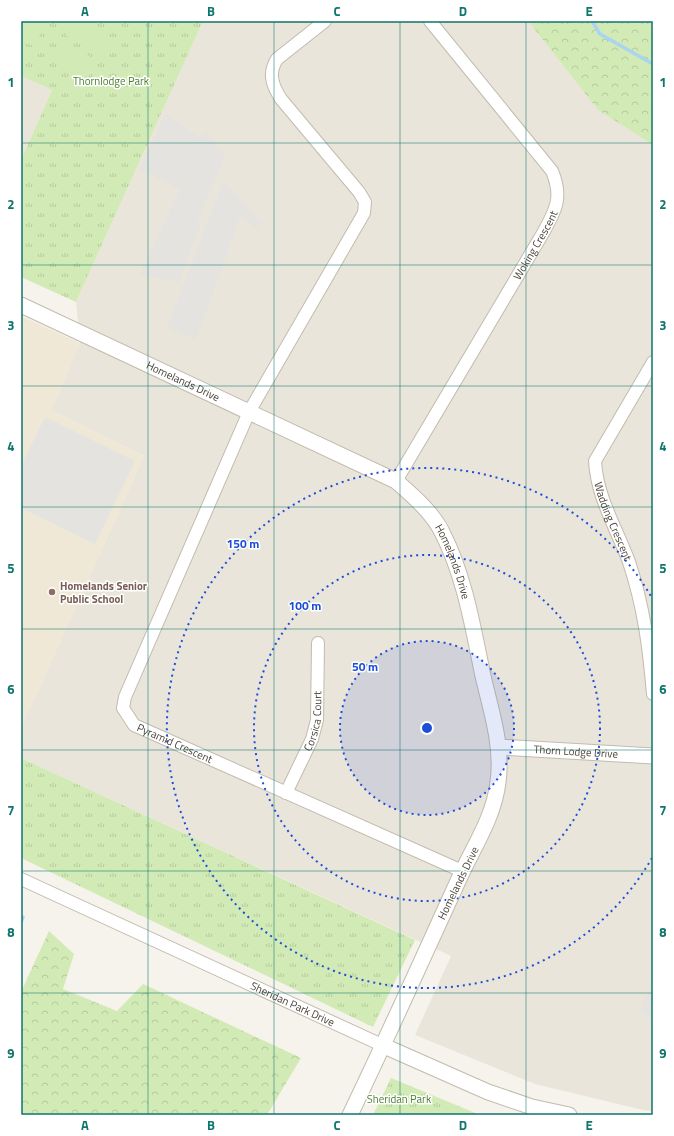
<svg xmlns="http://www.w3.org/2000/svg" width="674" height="1136" font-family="'Titillium Web',sans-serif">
<defs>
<pattern id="grass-tufts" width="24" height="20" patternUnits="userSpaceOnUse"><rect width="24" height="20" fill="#d2eab5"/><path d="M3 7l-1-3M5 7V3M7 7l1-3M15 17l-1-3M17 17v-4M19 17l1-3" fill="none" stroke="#b6ca9c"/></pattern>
<pattern id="forest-crowns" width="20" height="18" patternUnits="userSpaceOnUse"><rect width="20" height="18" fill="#d2eab5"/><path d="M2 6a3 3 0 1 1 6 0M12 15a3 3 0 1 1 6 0" fill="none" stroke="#b6ca9c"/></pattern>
</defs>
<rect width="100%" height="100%" fill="#f6f3ec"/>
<g fill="#eae5da">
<polygon points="203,21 528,21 598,110 653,145 653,1111 643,1110 535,1084 415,1035 451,956 21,758 21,728 144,456 51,410 80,343 76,302"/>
<polygon points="21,76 52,90 21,160"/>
</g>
<polygon fill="#efe8d6" points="21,316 80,343 51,410 144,456 21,728"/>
<g fill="url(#grass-tufts)">
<polygon points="21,21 203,21 76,302 21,277 21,160 52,90 21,76"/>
<polygon points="21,758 415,940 373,1027 21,858"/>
<polygon points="391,1078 480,1115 373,1115"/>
</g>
<g fill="url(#forest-crowns)">
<polygon points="528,21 653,21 653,145 598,110"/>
<polygon points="49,931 74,954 63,989 117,1011 143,984 301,1058 267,1115 21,1115 21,992"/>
</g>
<g fill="#d2eab5">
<polygon points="21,21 27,21 43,30 33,46 21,40"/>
<polygon points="73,21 79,21 110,39 101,55 65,35"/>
<polygon points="62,41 98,61 88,77 53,57"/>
<polygon points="401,1105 442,1114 444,1115 400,1115"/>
</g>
<g fill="#e5e3e0">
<polygon points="165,114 201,139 205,132 225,156 199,217 200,226 179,282 140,275 180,189 140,169"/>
<polygon points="223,181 262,222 254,229 241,215 196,340 167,327"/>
<polygon points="45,417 135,461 95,544 21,508 21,466"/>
<polygon points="653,983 653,1019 639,1012"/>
</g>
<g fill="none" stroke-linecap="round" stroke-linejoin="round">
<g stroke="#a9d4f2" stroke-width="3.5">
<polyline points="592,21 600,34 653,64"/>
<polyline points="21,922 23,917"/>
</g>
<g stroke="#c2bbae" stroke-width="14">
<g id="minor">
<path id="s1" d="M 325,21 L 277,59 C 268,73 272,85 281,99 L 359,192 L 365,202 L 364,213 L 249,412 L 125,697 L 123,708 L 134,725 L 462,871"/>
<path id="s2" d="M 653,362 L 595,461 C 597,498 617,529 629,562 C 644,607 649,648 653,694"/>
<path id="s3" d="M 396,481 L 543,233 C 556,210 563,197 552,171 L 430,21"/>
<path id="s4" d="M 286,793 L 312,739 L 317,720 L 318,643"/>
<path id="s5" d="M 21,879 L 384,1046"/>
</g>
</g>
<g stroke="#c2bbae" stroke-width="17">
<g id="tertiary">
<path id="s6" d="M 21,305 L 396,481 C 413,496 432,512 442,532 C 465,577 473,628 483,676 C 491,711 503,746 498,782 C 494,818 472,849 458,881 C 422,960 387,1038 350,1115"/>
<path id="s7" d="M 499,747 L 653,756"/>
<polyline points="384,1046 488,1092 532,1107 569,1115"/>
</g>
</g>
<use href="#minor" stroke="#fff" stroke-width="12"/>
<use href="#tertiary" stroke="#fff" stroke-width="15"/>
</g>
<path fill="none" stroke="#0f766e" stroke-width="1" stroke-opacity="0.55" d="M 148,21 L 148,1115M 274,21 L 274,1115M 400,21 L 400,1115M 526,21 L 526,1115M 21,143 L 653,143M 21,265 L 653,265M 21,386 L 653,386M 21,507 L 653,507M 21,629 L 653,629M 21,750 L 653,750M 21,871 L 653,871M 21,993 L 653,993"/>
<circle cx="427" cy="728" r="87" fill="#1d4ed8" fill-opacity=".12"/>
<g fill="none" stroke="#1d4ed8" stroke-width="2" stroke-dasharray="2 4">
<circle cx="427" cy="728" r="87"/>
<circle cx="427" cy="728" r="173"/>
<path d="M652 858A260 260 0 1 1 652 598"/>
</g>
<circle fill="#8d6e63" stroke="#fff" stroke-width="1.5" cx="52" cy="592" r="4"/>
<g text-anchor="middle" stroke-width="3" stroke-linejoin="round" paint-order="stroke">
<g font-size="11" fill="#4a7f2a" stroke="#fff">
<text x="111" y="85">Thornlodge Park</text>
<text x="399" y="1103">Sheridan Park</text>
</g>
<g font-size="11" fill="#4b4439" stroke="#fff">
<text dy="4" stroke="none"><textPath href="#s3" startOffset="274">Woking Crescent</textPath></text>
<text dy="4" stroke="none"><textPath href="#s6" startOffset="179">Homelands Drive</textPath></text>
<text dy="4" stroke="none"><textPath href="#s2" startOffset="178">Wadding Crescent</textPath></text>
<text dy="4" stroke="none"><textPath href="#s6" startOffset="515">Homelands Drive</textPath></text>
<text dy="4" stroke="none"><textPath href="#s4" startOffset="78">Corsica Court</textPath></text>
<text dy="4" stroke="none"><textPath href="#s1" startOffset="865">Pyramid Crescent</textPath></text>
<text dy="4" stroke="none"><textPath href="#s7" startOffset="77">Thorn Lodge Drive</textPath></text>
<text transform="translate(458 883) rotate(-64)" y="4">Homelands Drive</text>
<text dy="4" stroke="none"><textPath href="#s5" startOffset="299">Sheridan Park Drive</textPath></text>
</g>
<g font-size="11" font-weight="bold" fill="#785e54" stroke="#fff" text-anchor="start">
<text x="60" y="590">Homelands Senior<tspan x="60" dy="13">Public School</tspan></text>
</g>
</g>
<circle cx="427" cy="728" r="6" fill="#1d4ed8" stroke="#fff" stroke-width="2"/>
<g font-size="12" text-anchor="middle" font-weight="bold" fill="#1d4ed8" stroke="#fff" stroke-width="3" stroke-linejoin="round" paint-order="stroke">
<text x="243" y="548">150 m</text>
<text x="305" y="610">100 m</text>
<text x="365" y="671">50 m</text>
</g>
<rect width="674" height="1136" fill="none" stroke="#ffffff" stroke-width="44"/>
<rect x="22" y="22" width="630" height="1092" fill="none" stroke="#0f766e" stroke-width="1.5"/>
<g font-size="13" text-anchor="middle" font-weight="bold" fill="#0f766e">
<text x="85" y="16">A</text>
<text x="211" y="16">B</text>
<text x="337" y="16">C</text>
<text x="463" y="16">D</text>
<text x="589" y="16">E</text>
<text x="11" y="87">1</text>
<text x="663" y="87">1</text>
<text x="11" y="209">2</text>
<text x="663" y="209">2</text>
<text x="11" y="330">3</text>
<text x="663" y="330">3</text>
<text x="11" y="451">4</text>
<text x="663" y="451">4</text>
<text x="11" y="573">5</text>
<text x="663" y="573">5</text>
<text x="11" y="694">6</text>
<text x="663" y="694">6</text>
<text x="11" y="815">7</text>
<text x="663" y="815">7</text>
<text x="11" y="937">8</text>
<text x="663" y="937">8</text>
<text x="11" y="1058">9</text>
<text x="663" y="1058">9</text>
<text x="85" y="1130">A</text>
<text x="211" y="1130">B</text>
<text x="337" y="1130">C</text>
<text x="463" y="1130">D</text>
<text x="589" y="1130">E</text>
</g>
</svg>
